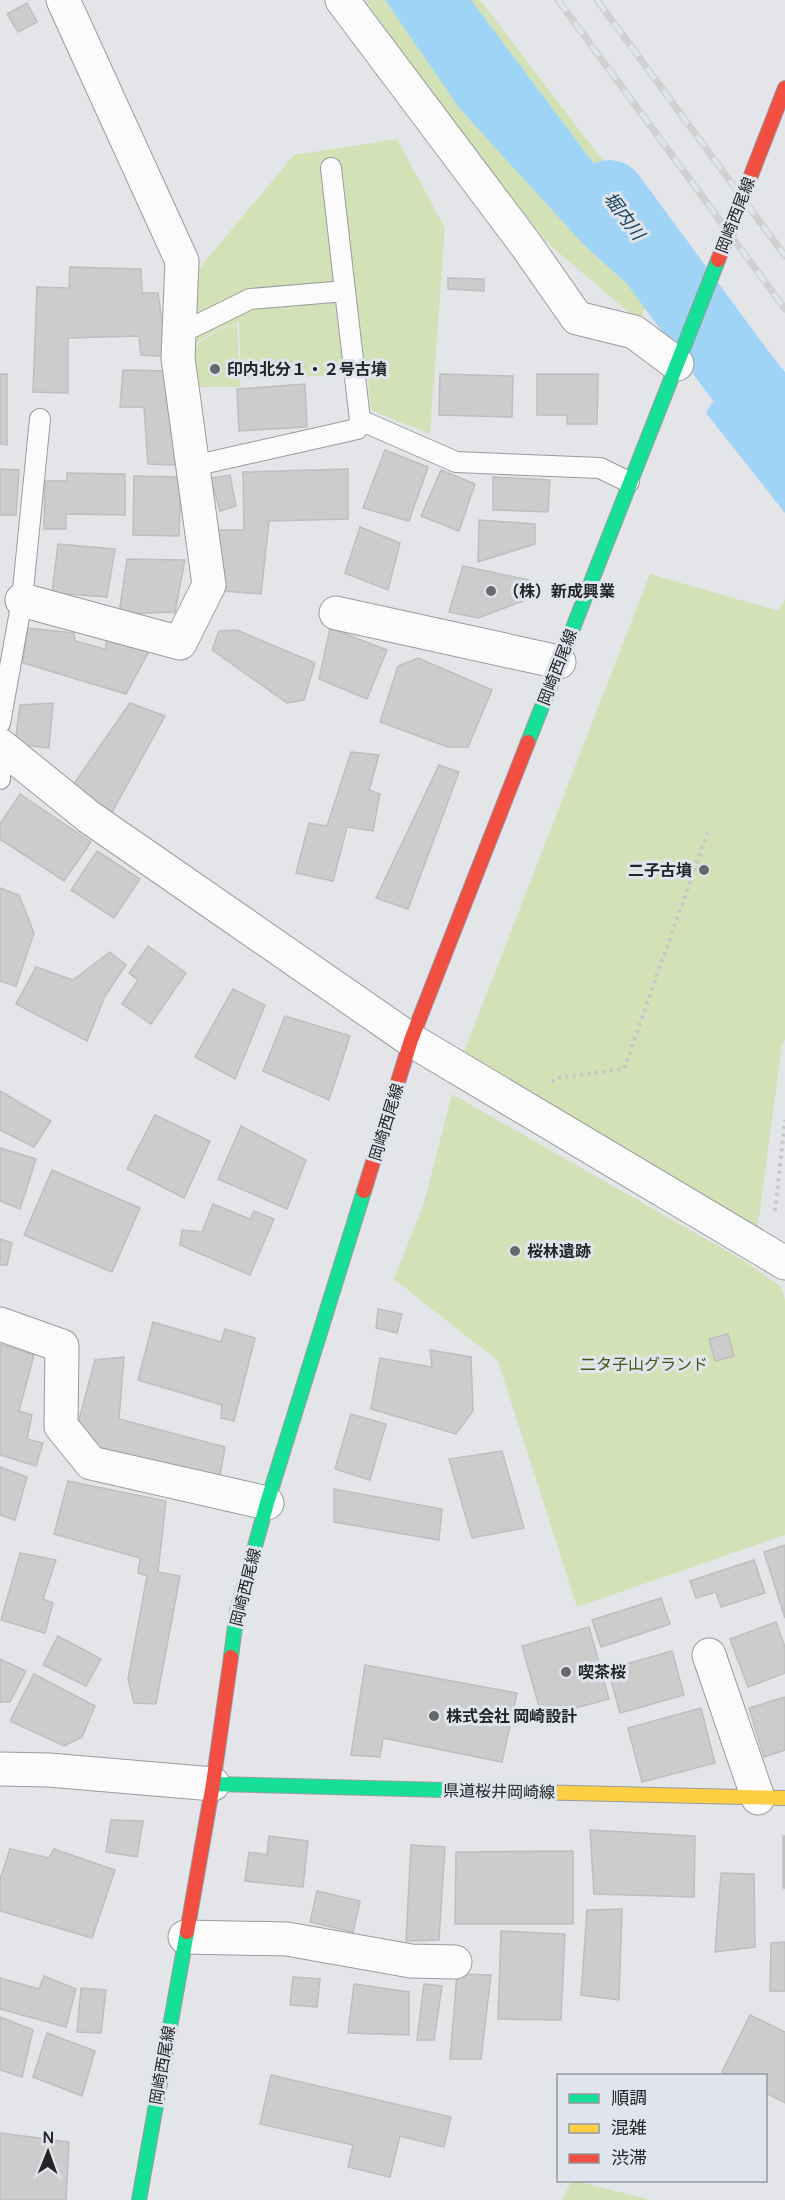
<svg xmlns="http://www.w3.org/2000/svg" width="785" height="2200" font-family="Manrope,'Noto Sans JP',sans-serif">
<rect width="100%" height="100%" fill="#e3e5e9"/>
<g fill="#d2e2b6">
<polygon points="365,0 480,0 672,251 639,321 552,247 465,144"/>
<polygon points="397,139 445,228 430,434 371,410 367,374 241,379 239,322 218,329 187,349 191,278 294,155"/>
<polygon points="237,324 240,387 191,387 190,350 218,330"/>
<polygon points="650,574 779,611 785,599 785,1039 782,1045 757,1232 464,1052"/>
<polygon points="452,1094 746,1262 781,1287 785,1300 785,1535 577,1607 498,1361 394,1279 424,1203"/>
<polygon points="572,2180 575,2181 651,2200 562,2200"/>
</g>
<g fill="#a0d4f6">
<polygon points="385,0 471,0 673,269 656,310 583,244 460,109"/>
<polygon points="741,353 785,411 785,513 706,413"/>
</g>
<g fill="none" stroke-linecap="round" stroke-linejoin="round">
<polyline stroke="#a0d4f6" stroke-width="74" points="609,197 737,371 785,432"/>
</g>
<g fill="#cccccd" stroke="#bebebe" stroke-width="1.5">
<polygon points="27,3 37,22 18,32 7,14"/>
<polygon points="70,267 141,269 142,293 158,293 167,357 141,355 139,336 68,338 68,393 33,392 37,287 69,288"/>
<polygon points="448,278 484,279 484,291 448,289"/>
<polygon points="123,370 169,371 176,465 148,464 144,407 120,407"/>
<polygon points="0,374 7,374 7,445 0,444"/>
<polygon points="440,374 513,376 512,417 439,415"/>
<polygon points="537,374 598,374 597,424 567,424 567,415 537,415"/>
<polygon points="305,384 307,427 239,431 237,389"/>
<polygon points="385,450 428,467 409,521 363,508"/>
<polygon points="0,469 19,470 16,515 0,515"/>
<polygon points="348,469 348,519 269,521 261,594 223,591 215,530 244,530 243,472"/>
<polygon points="441,470 475,484 459,531 421,516"/>
<polygon points="67,473 125,474 125,515 66,514 66,529 44,529 45,481 67,481"/>
<polygon points="230,475 236,506 220,511 211,478"/>
<polygon points="134,476 181,477 179,536 133,535"/>
<polygon points="493,477 550,480 548,512 493,510"/>
<polygon points="479,520 535,524 535,544 478,562"/>
<polygon points="360,527 400,543 388,590 345,573"/>
<polygon points="58,544 115,549 107,597 52,593"/>
<polygon points="127,559 185,560 175,612 119,614"/>
<polygon points="463,566 529,580 523,601 478,618 449,612"/>
<polygon points="27,628 74,633 75,641 105,649 107,640 149,651 126,694 23,663"/>
<polygon points="330,628 387,650 367,699 319,679"/>
<polygon points="237,630 315,663 304,700 287,703 212,650 219,631"/>
<polygon points="418,658 492,690 468,747 448,747 380,722 398,666"/>
<polygon points="53,703 49,748 15,744 20,705"/>
<polygon points="130,703 165,716 110,816 71,788"/>
<polygon points="351,752 379,755 369,790 380,794 373,831 347,827 333,881 296,873 309,823 327,826"/>
<polygon points="439,765 459,772 408,909 376,898"/>
<polygon points="20,794 91,842 64,881 0,839 0,824"/>
<polygon points="97,851 140,879 114,918 71,890"/>
<polygon points="0,888 19,895 34,933 16,986 0,981"/>
<polygon points="148,946 186,973 151,1024 122,1004 138,980 129,973"/>
<polygon points="110,952 126,965 105,996 87,1041 16,1004 36,967 73,980"/>
<polygon points="233,989 265,1005 235,1079 195,1057"/>
<polygon points="285,1016 350,1036 329,1100 263,1071"/>
<polygon points="0,1091 51,1121 34,1147 0,1130"/>
<polygon points="155,1115 210,1141 184,1198 127,1169"/>
<polygon points="241,1126 306,1160 287,1209 218,1179"/>
<polygon points="0,1148 36,1159 20,1209 0,1201"/>
<polygon points="52,1170 140,1208 112,1272 24,1235"/>
<polygon points="213,1204 250,1219 254,1211 274,1219 250,1275 180,1245 182,1230 202,1232"/>
<polygon points="0,1239 12,1243 7,1265 0,1265"/>
<polygon points="378,1309 402,1314 397,1333 376,1328"/>
<polygon points="153,1322 221,1342 225,1329 255,1338 234,1421 221,1418 222,1405 138,1380"/>
<polygon points="728,1334 734,1356 715,1361 709,1339"/>
<polygon points="0,1344 34,1355 19,1411 32,1415 27,1439 43,1443 36,1466 0,1455"/>
<polygon points="430,1350 471,1357 473,1411 456,1434 371,1409 380,1358 432,1367"/>
<polygon points="124,1357 119,1419 225,1447 219,1481 104,1455 77,1427 95,1360"/>
<polygon points="351,1414 386,1424 370,1480 335,1469"/>
<polygon points="502,1451 524,1528 472,1538 449,1459"/>
<polygon points="0,1467 27,1477 15,1520 0,1515"/>
<polygon points="68,1481 166,1501 158,1572 180,1576 156,1704 134,1703 128,1679 147,1576 138,1573 140,1558 54,1534"/>
<polygon points="334,1489 442,1509 439,1540 334,1522"/>
<polygon points="785,1545 785,1618 764,1552"/>
<polygon points="20,1553 56,1560 43,1599 53,1603 45,1633 1,1620"/>
<polygon points="754,1560 765,1593 721,1607 716,1592 696,1598 690,1581"/>
<polygon points="661,1598 670,1624 601,1647 592,1620"/>
<polygon points="776,1622 785,1647 785,1673 748,1687 730,1639"/>
<polygon points="589,1627 609,1699 542,1717 522,1646"/>
<polygon points="58,1636 101,1659 86,1686 43,1665"/>
<polygon points="672,1651 684,1695 620,1713 608,1669"/>
<polygon points="0,1659 26,1671 10,1702 0,1702"/>
<polygon points="365,1665 517,1693 502,1762 383,1738 380,1757 351,1755"/>
<polygon points="34,1674 95,1706 82,1737 64,1746 10,1721"/>
<polygon points="785,1697 785,1750 764,1757 749,1708"/>
<polygon points="701,1708 715,1763 642,1782 628,1728"/>
<polygon points="111,1820 143,1821 137,1857 106,1852"/>
<polygon points="590,1830 695,1836 694,1897 594,1894"/>
<polygon points="269,1836 308,1841 303,1887 245,1881 249,1852 267,1855"/>
<rect x="783" y="1836" width="2" height="52"/>
<polygon points="411,1845 445,1847 439,1940 406,1941"/>
<polygon points="10,1849 49,1858 54,1849 115,1870 92,1938 0,1911 0,1879"/>
<polygon points="573,1851 573,1924 455,1924 456,1852"/>
<polygon points="721,1873 754,1874 755,1947 715,1952"/>
<polygon points="317,1891 360,1901 353,1932 310,1922"/>
<polygon points="622,1909 619,2000 581,1995 587,1910"/>
<polygon points="501,1931 565,1934 561,2020 498,2019"/>
<polygon points="785,1942 785,1991 770,1991 771,1943"/>
<polygon points="457,1974 491,1975 481,2059 450,2059"/>
<polygon points="44,1976 76,1989 66,2027 0,2009 0,1978 39,1989"/>
<polygon points="293,1977 320,1979 317,2007 290,2005"/>
<polygon points="354,1984 409,1992 409,2035 348,2033"/>
<polygon points="424,1984 442,1986 434,2040 417,2040"/>
<polygon points="81,1988 106,1990 101,2033 77,2032"/>
<polygon points="750,2015 785,2032 785,2103 766,2093 766,2076 729,2076 722,2072"/>
<polygon points="0,2017 33,2030 22,2077 0,2070"/>
<polygon points="47,2033 95,2051 82,2096 33,2077"/>
<polygon points="271,2075 451,2117 444,2147 400,2136 390,2177 348,2167 353,2145 260,2124"/>
<polygon points="0,2133 69,2142 66,2200 0,2200"/>
</g>
<g fill="none" stroke-linecap="round" stroke-linejoin="round">
<g stroke="#999b9e" stroke-width="22">
<g id="lane">
<polyline points="331,168 345,291"/>
<polyline points="179,334 250,299 345,291 360,420 456,462 600,468 629,482"/>
<polyline points="193,466 357,429 360,420"/>
<polyline points="0,723 22,600 40,419"/>
<polyline points="0,772 0,779"/>
</g>
</g>
<g stroke="#999b9e" stroke-width="35">
<g id="street">
<polyline points="342,0 526,245 577,318 634,332 677,364"/>
<polyline points="22,600 180,643 209,585 178,358 182,261 63,0"/>
<polyline points="336,613 559,662"/>
<polyline points="0,745 89,817 411,1040 785,1263"/>
<polyline points="0,1324 62,1346 61,1426 91,1463 267,1503"/>
<polyline points="709,1655 758,1798"/>
<polyline points="0,1769 49,1770 213,1784"/>
<polyline points="185,1937 287,1939 411,1961 455,1962"/>
</g>
</g>
<g stroke="#999b9e" stroke-width="16">
<g id="fast">
<polyline points="528,742 718,260"/>
<polyline points="231,1657 237,1611 267,1503 364,1191"/>
<polyline points="213,1784 483,1791"/>
<polyline points="139,2200 187,1932"/>
</g>
</g>
<g stroke="#999b9e" stroke-width="16">
<polyline id="slow" points="483,1791 785,1798"/>
</g>
<g stroke="#999b9e" stroke-width="16">
<g id="jam">
<polyline points="718,260 785,88"/>
<polyline points="364,1191 411,1040 528,742"/>
<polyline points="187,1932 213,1784 231,1657"/>
</g>
</g>
<g stroke="#c5c6c7" stroke-width="4" stroke-dasharray="3 4.5" stroke-linecap="butt">
<polyline points="552,1082 556,1078 624,1069 708,831"/>
<polyline points="775,1211 785,1120"/>
</g>
<use href="#lane" stroke="#fbfbfc" stroke-width="20"/>
<use href="#street" stroke="#fbfbfc" stroke-width="33"/>
<use href="#fast" stroke="#16e098" stroke-width="14"/>
<use href="#slow" stroke="#ffcf43" stroke-width="14"/>
<use href="#jam" stroke="#f24e42" stroke-width="14"/>
<g stroke="#cfd0d0" stroke-width="7">
<g id="rail">
<polyline points="558,0 785,309"/>
<polyline points="597,0 785,256"/>
</g>
</g>
<use href="#rail" stroke="#e0e4ec" stroke-width="4.5" stroke-dasharray="14" stroke-linecap="butt"/>
</g>
<g fill="#67686c" stroke="#e0e4ec" stroke-width="2">
<circle cx="215" cy="369" r="6"/>
<circle cx="491" cy="591" r="6"/>
<circle cx="704" cy="870" r="6"/>
<circle cx="515" cy="1251" r="6"/>
<circle cx="566" cy="1672" r="6"/>
<circle cx="434" cy="1716" r="6"/>
</g>
<g text-anchor="middle" stroke-width="6" stroke-linejoin="round" paint-order="stroke">
<g font-size="16" fill="#242528" stroke="#e0e4ec">
<text transform="translate(735 215) rotate(-69)" y="6">岡崎西尾線</text>
<text transform="translate(557 667) rotate(-69)" y="6">岡崎西尾線</text>
<text transform="translate(386 1122) rotate(-73)" y="6">岡崎西尾線</text>
<text transform="translate(245 1587) rotate(-76)" y="6">岡崎西尾線</text>
<text transform="translate(499 1791) rotate(1)" y="6">県道桜井岡崎線</text>
<text transform="translate(162 2065) rotate(-80)" y="6">岡崎西尾線</text>
</g>
<g font-size="16" font-weight="bold" fill="#242528" stroke="#e0e4ec" text-anchor="start">
<text x="227" y="375">印内北分１・２号古墳</text>
<text x="503" y="597">（株）新成興業</text>
<text x="692" y="876" text-anchor="end">二子古墳</text>
<text x="527" y="1257">桜林遺跡</text>
<text x="578" y="1678">喫茶桜</text>
<text x="446" y="1722">株式会社 岡崎設計</text>
</g>
<g font-size="16" fill="#435512" stroke="#e0e4ec">
<text x="644" y="1370">二タ子山グランド</text>
</g>
<g font-size="18" font-style="italic" fill="#164057" stroke="#e0e4ec">
<text transform="translate(624 216) rotate(53)" y="6">堀内川</text>
</g>
</g>
<rect x="557" y="2074" width="210" height="108" fill="#e0e4ec" stroke="#95989e" stroke-width="1.5"/>
<rect x="569" y="2094" width="30" height="9" fill="#16e098" stroke="#95989e" stroke-width="1.5"/>
<text x="611" y="2104" font-size="18" fill="#242528">順調</text>
<rect x="569" y="2124" width="30" height="9" fill="#ffcf43" stroke="#95989e" stroke-width="1.5"/>
<text x="611" y="2134" font-size="18" fill="#242528">混雑</text>
<rect x="569" y="2154" width="30" height="9" fill="#f24e42" stroke="#95989e" stroke-width="1.5"/>
<text x="611" y="2164" font-size="18" fill="#242528">渋滞</text>
<g transform="translate(48 2152) rotate(1)" stroke="#e0e4ec" stroke-width="4.5" paint-order="stroke">
<path d="M0-4.5L10 22L0 15L-10 22Z" fill="#242528"/>
<text y="-9" font-size="16" font-weight="bold" text-anchor="middle" fill="#242528">N</text>
</g>
</svg>
